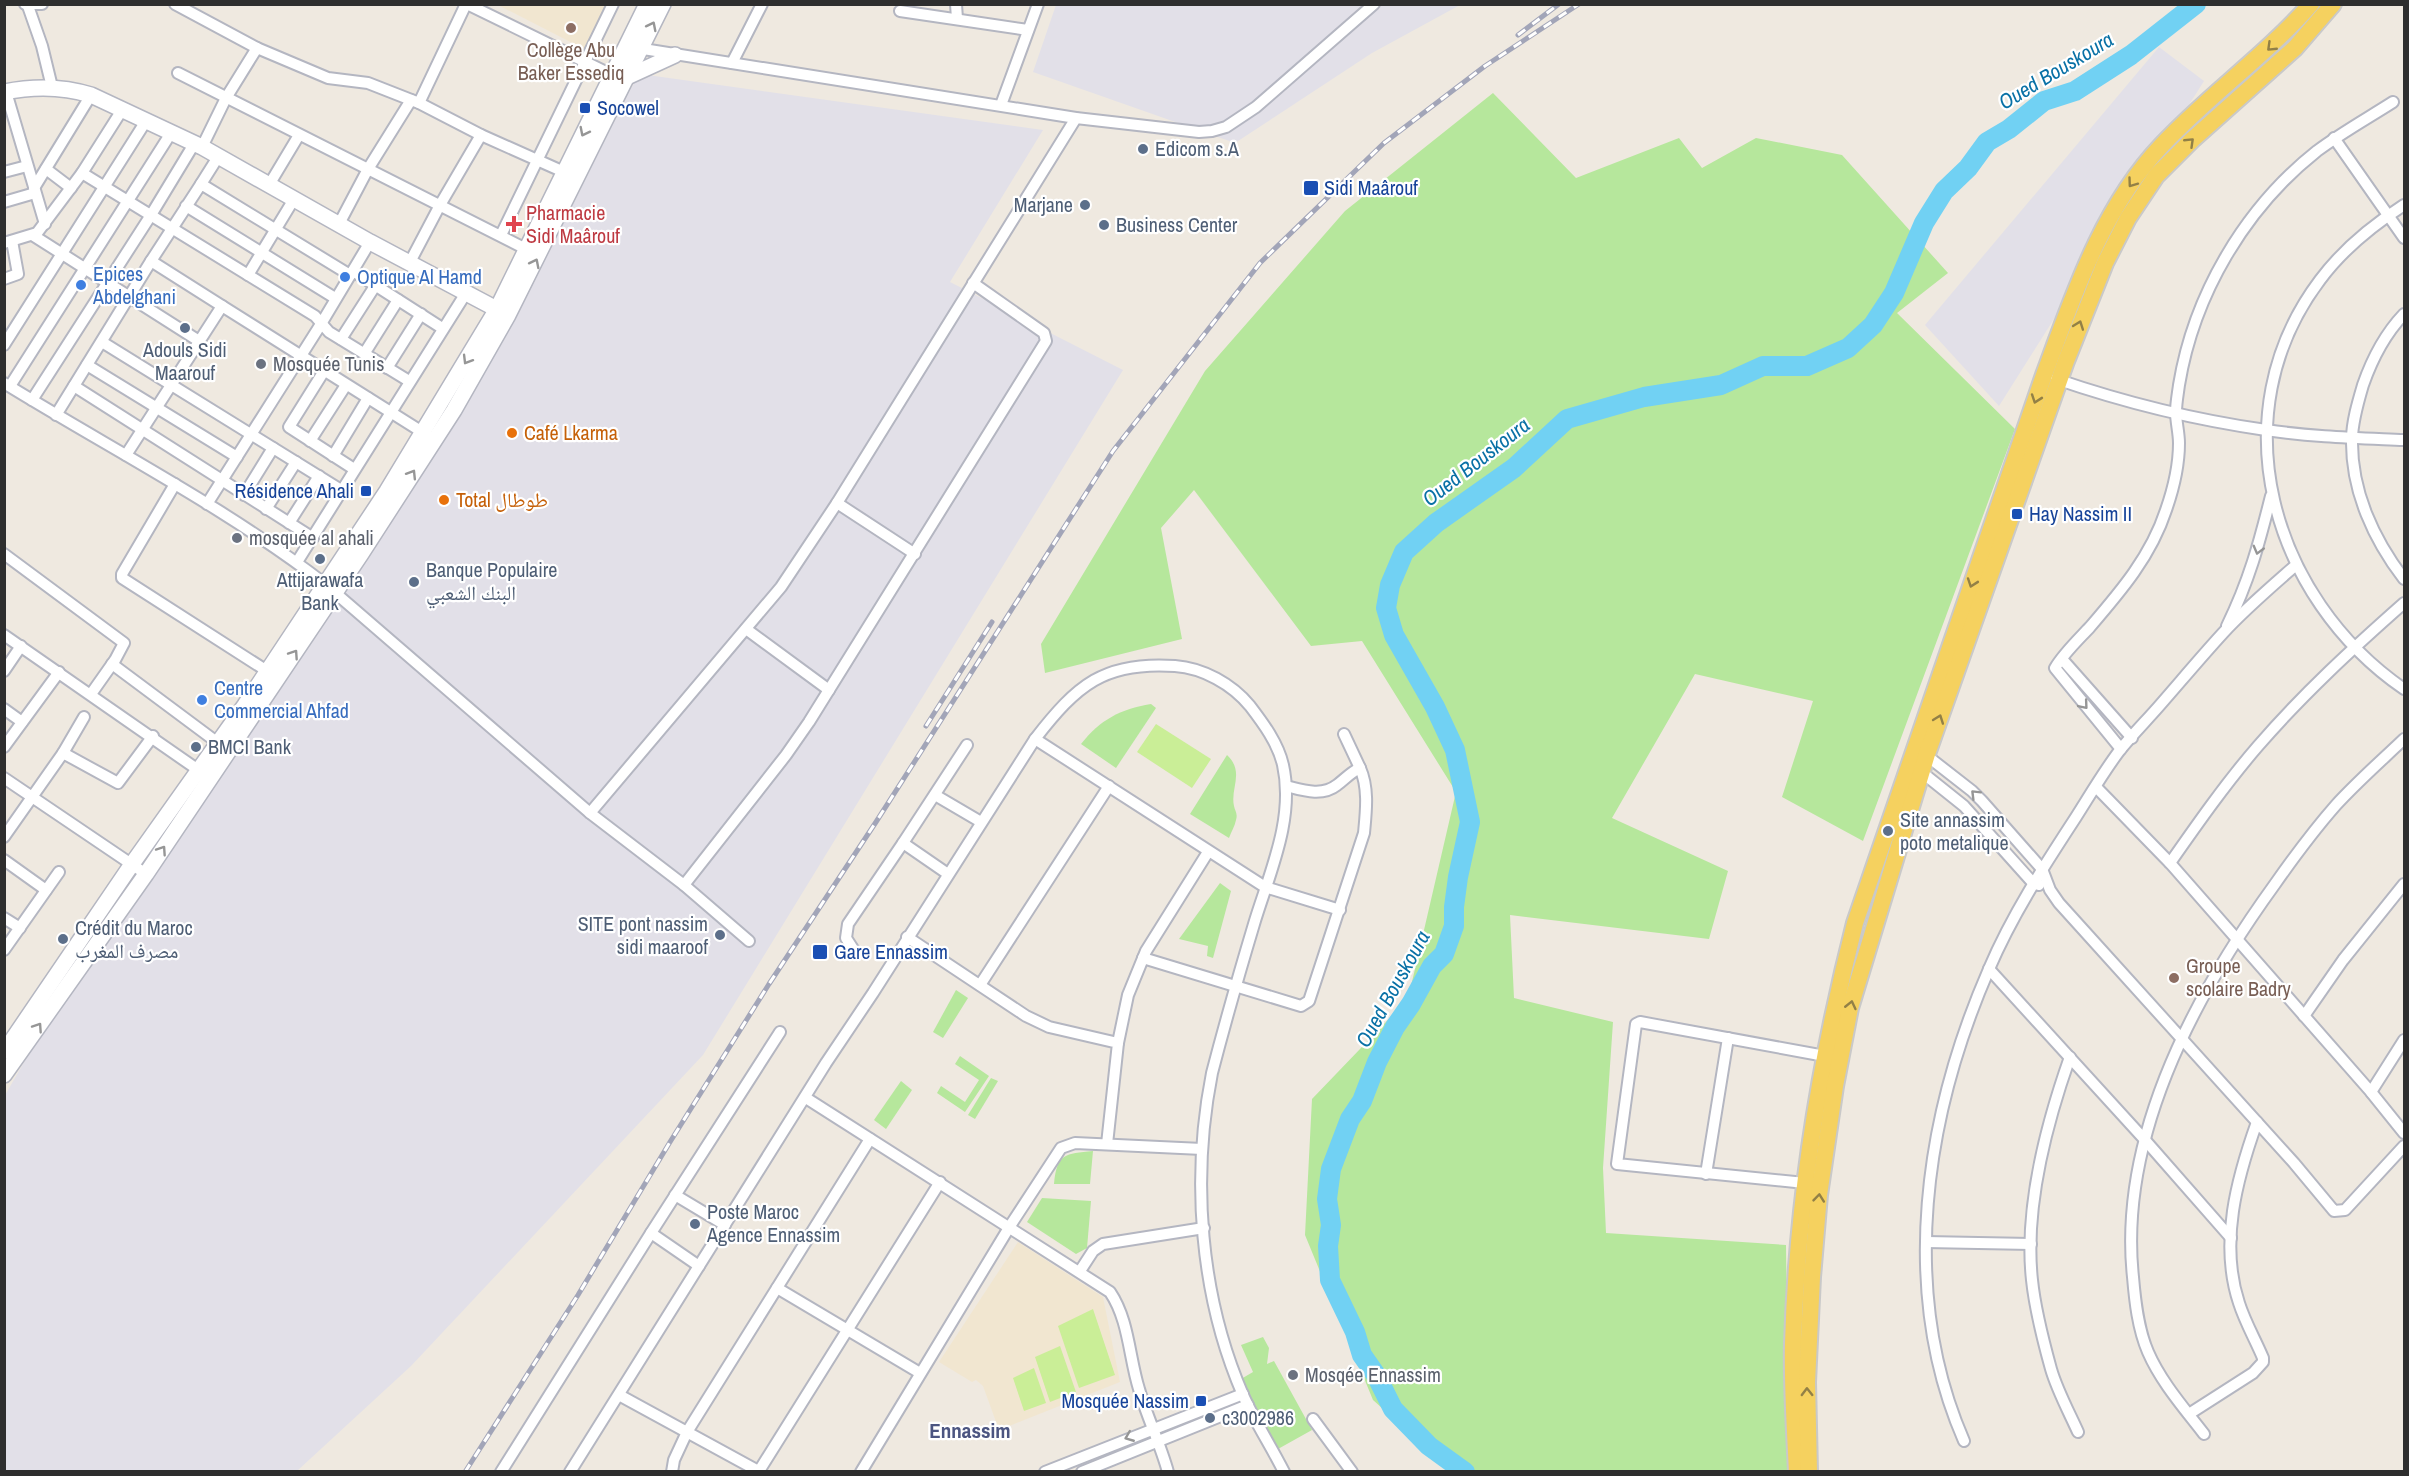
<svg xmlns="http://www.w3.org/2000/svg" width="2409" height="1476" font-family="'Archivo Narrow','Noto Naskh Arabic',sans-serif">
<rect width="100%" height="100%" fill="#efe9e0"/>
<g fill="#e2e0e8">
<polygon points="1056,5 1460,5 1372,53 1235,143 1033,72"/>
<polygon points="2159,47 2204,81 1999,406 1925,325"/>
<polygon points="640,74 1043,130 950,282 1123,370 703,1055 411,1366 297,1471 5,1471 4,1097 77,970"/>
</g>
<g fill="#f1e6d0">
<polygon points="498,5 611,5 588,51"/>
<polygon points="1018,1242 1103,1297 1120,1382 999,1430 983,1386 976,1380 972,1382 939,1362"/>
</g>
<g fill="#b6e79c">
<polygon points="1493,93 1576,178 1679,138 1702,168 1756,138 1842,155 1948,273 1897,313 2015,429 1863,841 1782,797 1813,701 1695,674 1612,818 1728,871 1709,939 1510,915 1514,998 1613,1022 1603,1168 1606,1233 1786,1245 1789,1471 1452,1471 1373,1400 1305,1235 1312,1099 1408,999 1456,792 1362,641 1311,646 1194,490 1161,528 1182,639 1045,673 1041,644 1205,371 1345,211"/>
<path d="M 1151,704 L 1156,708 L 1116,768 L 1081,744 C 1100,720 1120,709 1151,704 Z"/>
<path d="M 1227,755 C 1245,772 1230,788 1234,806 C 1235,811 1238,814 1236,820 C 1235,826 1231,832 1229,838 L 1190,814 Z"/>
<polygon points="1220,883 1231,891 1213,958 1207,956 1208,946 1179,939"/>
<polygon points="956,990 968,998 943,1038 933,1032"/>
<polygon points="960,1056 989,1076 965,1112 937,1093 941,1086 965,1102 979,1080 955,1064"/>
<polygon points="991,1078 998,1081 975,1119 968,1115"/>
<polygon points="901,1081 912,1090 886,1129 874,1120"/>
<path d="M 1093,1151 L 1090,1184 L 1054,1184 C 1057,1153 1065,1154 1093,1151 Z"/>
<polygon points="1042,1198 1091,1201 1087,1248 1076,1254 1027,1222"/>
<polygon points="1263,1337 1269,1348 1267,1364 1274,1361 1312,1430 1278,1449 1241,1379 1253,1372 1241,1345"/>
</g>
<g fill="#caee97">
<polygon points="1156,724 1211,759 1192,788 1137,752"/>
<polygon points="1093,1309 1115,1375 1079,1388 1058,1326"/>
<polygon points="1060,1346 1076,1392 1050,1402 1035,1357"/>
<polygon points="1034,1368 1046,1403 1024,1411 1013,1378"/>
</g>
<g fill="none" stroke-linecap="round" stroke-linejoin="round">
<polyline stroke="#71d1f3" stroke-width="20" points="1465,1472 1429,1446 1393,1409 1376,1375 1362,1355 1355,1332 1330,1280 1328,1246 1331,1225 1327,1199 1331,1169 1350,1119 1362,1101 1377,1062 1395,1027 1411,1004 1432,966 1444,954 1454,926 1454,907 1458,877 1470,822 1455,750 1435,707 1394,635 1386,608 1390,585 1404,552 1436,523 1514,468 1567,419 1644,397 1721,385 1763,366 1807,366 1848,348 1873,325 1894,293 1924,223 1944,191 1968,168 1987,142 2009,129 2044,101 2075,91 2131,55 2196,4"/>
<g stroke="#b4b6c1" stroke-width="14">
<g id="street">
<polyline points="25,4 42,4"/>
<polyline points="175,4 257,48 328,78 368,83 419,103 481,135 564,172"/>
<polyline points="467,4 612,75"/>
<polyline points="956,4 957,19"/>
<polyline points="28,6 42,46 52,87"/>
<polyline points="900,11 1028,30"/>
<polyline points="637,48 1076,118 1199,132 1212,131 1226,127 1256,107 1374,4"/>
<polyline points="732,63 762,4"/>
<polyline points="178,73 526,249"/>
<polyline points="6,92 45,224"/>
<polyline points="419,103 466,4"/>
<polyline points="1001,105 1038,4"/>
<polyline points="2334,138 2404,238"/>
<polyline points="202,147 226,98 257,48"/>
<polyline points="46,169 71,188"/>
<polyline points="4,172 27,166"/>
<polyline points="82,173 315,316 329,332 409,381"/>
<polyline points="201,184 218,157"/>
<polyline points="269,185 299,135"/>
<polyline points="34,188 91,95"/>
<polyline points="4,202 35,193"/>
<path d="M 2404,205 C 2373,225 2343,249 2320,280 C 2218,415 2272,598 2404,689"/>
<polyline points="186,206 335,298"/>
<polyline points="339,224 368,169 411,100"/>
<polyline points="501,235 613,4"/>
<polyline points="34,236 199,341"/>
<polyline points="4,243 37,233 82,173 122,110"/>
<polyline points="410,262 440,205 481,135"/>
<polyline points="353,271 442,328"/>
<polyline points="248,275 294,199"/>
<polyline points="4,279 18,274 12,241"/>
<polyline points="222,306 151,261 201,184 350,275"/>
<path d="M 2404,314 C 2385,334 2372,359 2363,385 C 2358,402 2352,422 2352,439 C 2351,491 2374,540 2404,579"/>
<polyline points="341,339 375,286"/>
<polyline points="102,342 341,490"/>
<polyline points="4,345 146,121"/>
<polyline points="364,354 398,300"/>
<polyline points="87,365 237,457"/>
<polyline points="387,368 421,314"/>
<polyline points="324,371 289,427 354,469"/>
<path d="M 2056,379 C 2123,402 2196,420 2266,430 C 2312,437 2359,438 2404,440"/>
<path d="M 4,383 C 111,449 225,507 325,584 L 590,813 L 684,885 L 749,941"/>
<polyline points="10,386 171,133"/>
<polyline points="74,386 313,538"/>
<polyline points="32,400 151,215 194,144"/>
<polyline points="56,415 151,261"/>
<polyline points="310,441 346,385"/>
<polyline points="126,455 222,306 427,435"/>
<polyline points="333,456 368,398"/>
<polyline points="175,484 122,574 122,578 267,671"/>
<polyline points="244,495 273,448"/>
<polyline points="837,503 915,554"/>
<polyline points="207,504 321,324 370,242"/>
<polyline points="266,509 296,462"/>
<polyline points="289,523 319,476"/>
<polyline points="4,554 124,643 115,660 91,694"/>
<polyline points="297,562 466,293"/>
<path d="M 2227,626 C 2249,581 2259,544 2271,496"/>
<polyline points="746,629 829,690"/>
<polyline points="4,635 204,774"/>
<polyline points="2062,659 2132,738"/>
<polyline points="112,664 218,743"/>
<polyline points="4,671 21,646"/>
<polyline points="4,709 22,722"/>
<polyline points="1344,734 1360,768"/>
<polyline points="1035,739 1265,887 1340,910"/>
<polyline points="4,747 59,672"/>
<path d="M 2121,749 L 2055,668 C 2064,653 2078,640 2090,627 C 2121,591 2151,556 2166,510 C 2173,490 2179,465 2179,443 C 2179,433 2176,422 2176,412 C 2176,403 2178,393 2179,385 C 2194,294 2245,208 2317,151 C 2341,133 2368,118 2393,102"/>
<polyline points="1922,752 1972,791 1982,801 2042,869 2050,890 2059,903 2294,1163 2334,1211 2345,1210 2404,1146"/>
<polyline points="63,753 84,717"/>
<polyline points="1919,770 1964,806 2033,883 2039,885"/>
<polyline points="4,778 146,874"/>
<polyline points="2096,787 2170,863 2371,1092 2404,1133"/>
<polyline points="935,795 981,822"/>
<polyline points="590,813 781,587 837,503 1076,118"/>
<polyline points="4,837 63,753 118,783 153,736"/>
<polyline points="4,860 46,890"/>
<path d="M 2170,863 C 2198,823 2226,783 2258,746 C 2303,694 2353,648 2404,603"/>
<polyline points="948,874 903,843 967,745"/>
<polyline points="684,885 786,755 809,722 1046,341 1044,333 973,283"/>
<polyline points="4,918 20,928"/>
<polyline points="907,937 1026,1016 1049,1027 1118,1043 1107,1144"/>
<polyline points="4,950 59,872"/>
<polyline points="855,952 846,938 848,924 903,843"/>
<path d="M 1143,958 L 1301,1006 L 1309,1001 L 1364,833 C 1366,812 1369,788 1360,768 C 1351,772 1345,779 1337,785 C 1322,797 1302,790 1286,786"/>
<polyline points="1989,969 2145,1140 2231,1238"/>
<polyline points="980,985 1109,786"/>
<polyline points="2304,1016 2343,960 2404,884"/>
<polyline points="1118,1043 1128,995 1146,951 1208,852"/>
<path d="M 2070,1057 C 2046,1125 2024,1207 2032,1280 C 2035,1310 2043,1340 2051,1369 C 2057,1390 2069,1412 2078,1432"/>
<polyline points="2371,1092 2404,1040"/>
<path d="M 806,1098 L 1110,1292 C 1129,1320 1129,1357 1139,1389 C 1147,1417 1160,1443 1168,1472"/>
<polyline points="1706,1174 1728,1038"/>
<polyline points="1805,1183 1617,1164 1636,1024 1640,1022 1825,1056"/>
<polyline points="675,1195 725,1225"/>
<polyline points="651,1233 699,1266"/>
<polyline points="1926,1242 2031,1244"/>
<polyline points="1080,1271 1093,1251 1103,1244 1204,1228"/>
<polyline points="777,1288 920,1373"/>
<polyline points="619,1395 760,1472"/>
<path d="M 2189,1414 L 2253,1373 L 2263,1362 L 2263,1358 C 2255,1339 2245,1322 2239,1303 C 2219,1243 2237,1178 2257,1122"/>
<polyline points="1313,1419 1352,1472"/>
<path d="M 2204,1434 C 2184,1408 2161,1382 2148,1352 C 2138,1329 2135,1301 2133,1277 C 2118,1137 2196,993 2275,884 C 2294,857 2314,830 2336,805 C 2357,782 2382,760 2404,739"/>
<path d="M 1964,1441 C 1898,1290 1925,1116 1989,969 C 2012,915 2044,866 2076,817 C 2090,795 2104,771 2120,750 C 2132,735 2147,720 2160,705 C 2181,681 2201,657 2223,633 C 2245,609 2271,587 2296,565"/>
<polyline points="759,1471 940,1182"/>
<polyline points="501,1472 651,1233 780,1032"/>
<path d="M 570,1472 L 826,1063 L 873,993 L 1035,739 C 1077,685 1104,661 1175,666 C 1203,668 1232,684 1250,706 C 1263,723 1278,743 1283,765 C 1295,819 1269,874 1254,924 C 1239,974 1225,1023 1212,1073 C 1191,1179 1200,1296 1243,1395 C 1255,1422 1271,1446 1284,1472"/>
<polyline points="672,1472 674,1460 687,1432 870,1139"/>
<polyline points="861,1472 1010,1226 1061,1148 1075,1143 1202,1149"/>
<polyline points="1045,1472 1243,1394"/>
<polyline points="1082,1472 1248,1405"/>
</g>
</g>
<g stroke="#b4b6c1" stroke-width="18">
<g id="secondary">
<polyline points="627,77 675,55"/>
<path d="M 4,92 C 34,86 62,86 91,95 L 202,147 L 370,242 L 504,313"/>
<polyline points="4,1052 132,864 245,705 387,491 497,309 647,4"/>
<polyline points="4,1075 146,874 361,554 454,410 508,315 663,4"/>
</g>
</g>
<g stroke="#c9c9c9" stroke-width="20">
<g id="primary">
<path d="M 1797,1472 C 1795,1429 1792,1387 1793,1344 C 1797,1202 1820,1060 1855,923 L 2044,375 C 2074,294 2102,208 2162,145 C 2209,95 2265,56 2311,4"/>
<polyline points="1809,1472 1807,1382 1812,1277 1819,1195 1835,1086 1850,1008 1927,754 2066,361 2105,263 2128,218 2156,176 2193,139 2295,48 2333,4"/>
</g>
</g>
<use href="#street" stroke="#fff" stroke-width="10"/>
<use href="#secondary" stroke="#fff" stroke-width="15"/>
<use href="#primary" stroke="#f5d15f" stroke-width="16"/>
<g stroke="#a2a5b8" stroke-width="5">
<g id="rail">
<polyline points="1518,35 1559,4"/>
<polyline points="926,726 992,622"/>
<polyline points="465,1472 578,1295 670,1142 769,984 876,822 1113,451 1260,263 1384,143 1485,66 1579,4"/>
</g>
</g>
<use href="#rail" stroke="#fff" stroke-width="3" stroke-dasharray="9" stroke-linecap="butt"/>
</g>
<defs><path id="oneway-chevron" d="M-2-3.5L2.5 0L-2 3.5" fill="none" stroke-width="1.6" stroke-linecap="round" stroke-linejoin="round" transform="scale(1.5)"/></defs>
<g stroke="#969696">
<use href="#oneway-chevron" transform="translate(652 26) rotate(-63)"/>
<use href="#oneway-chevron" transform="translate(584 132) rotate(117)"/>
<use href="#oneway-chevron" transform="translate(535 263) rotate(-63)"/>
<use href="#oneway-chevron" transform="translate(467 360) rotate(121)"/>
<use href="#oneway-chevron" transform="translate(412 474) rotate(-58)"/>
<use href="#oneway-chevron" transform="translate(2258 550) rotate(105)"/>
<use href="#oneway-chevron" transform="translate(294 654) rotate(-56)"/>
<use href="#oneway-chevron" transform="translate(2084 705) rotate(50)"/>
<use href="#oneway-chevron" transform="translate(1975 794) rotate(-135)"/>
<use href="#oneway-chevron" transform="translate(162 850) rotate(-56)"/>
<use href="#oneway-chevron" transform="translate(38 1027) rotate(-56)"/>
<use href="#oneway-chevron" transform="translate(1129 1437) rotate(158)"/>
</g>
<g stroke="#928046">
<use href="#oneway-chevron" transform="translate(2271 47) rotate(136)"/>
<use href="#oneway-chevron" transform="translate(2190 142) rotate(-44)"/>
<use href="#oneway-chevron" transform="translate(2132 183) rotate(126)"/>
<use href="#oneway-chevron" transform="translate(2079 325) rotate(-70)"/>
<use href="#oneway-chevron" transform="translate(2036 399) rotate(109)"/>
<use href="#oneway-chevron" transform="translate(1972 583) rotate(109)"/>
<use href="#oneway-chevron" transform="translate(1939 719) rotate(-70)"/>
<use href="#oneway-chevron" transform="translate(1851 1005) rotate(-77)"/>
<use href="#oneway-chevron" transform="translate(1819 1198) rotate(-84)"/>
<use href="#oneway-chevron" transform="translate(1807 1392) rotate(-91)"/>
</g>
<g fill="#8d6e63" stroke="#fff" stroke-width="2">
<circle cx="571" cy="28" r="6"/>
<circle cx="2174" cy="978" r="6"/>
</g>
<g fill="#1a4fb4" stroke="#fff" stroke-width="2">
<rect x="579" y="102" width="12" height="12" rx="3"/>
<rect x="1303" y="180" width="16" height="16" rx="3"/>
<rect x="360" y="485" width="12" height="12" rx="3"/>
<rect x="2011" y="508" width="12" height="12" rx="3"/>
<rect x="812" y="944" width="16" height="16" rx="3"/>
<rect x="1195" y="1395" width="12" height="12" rx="3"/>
</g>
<g fill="#5c6f8a" stroke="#fff" stroke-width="2">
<circle cx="1143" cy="149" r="6"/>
<circle cx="1085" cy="205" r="6"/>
<circle cx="1104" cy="225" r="6"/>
<circle cx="185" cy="328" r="6"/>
<circle cx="320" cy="559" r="6"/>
<circle cx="414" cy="582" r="6"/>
<circle cx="196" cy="747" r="6"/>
<circle cx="1888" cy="831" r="6"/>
<circle cx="720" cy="935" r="6"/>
<circle cx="63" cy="939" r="6"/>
<circle cx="695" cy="1224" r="6"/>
<circle cx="1210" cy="1418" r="6"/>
</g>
<path fill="#e0444e" stroke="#fff" stroke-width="2" d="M511 215h6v6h6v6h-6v6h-6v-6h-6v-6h6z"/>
<g fill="#3f7fe0" stroke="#fff" stroke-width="2">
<circle cx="345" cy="277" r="6"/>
<circle cx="81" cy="285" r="6"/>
<circle cx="202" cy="700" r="6"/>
</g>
<g fill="#6b7280" stroke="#fff" stroke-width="2">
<circle cx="261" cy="364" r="6"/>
<circle cx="237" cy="538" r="6"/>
<circle cx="1293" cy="1375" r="6"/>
</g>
<g fill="#e8710a" stroke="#fff" stroke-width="2">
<circle cx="512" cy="433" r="6"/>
<circle cx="444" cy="500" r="6"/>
</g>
<g text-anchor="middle" stroke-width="4.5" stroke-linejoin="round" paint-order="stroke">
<g font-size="20" fill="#785e54" stroke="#fff">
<text x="571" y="57">Collège Abu<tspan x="571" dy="23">Baker Essediq</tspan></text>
<text x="2186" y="973" text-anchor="start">Groupe<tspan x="2186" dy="23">scolaire Badry</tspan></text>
</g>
<g font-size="20" fill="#164399" stroke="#fff" text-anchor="start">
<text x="597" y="115">Socowel</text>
<text x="1324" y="195">Sidi Maârouf</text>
<text x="354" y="498" text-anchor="end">Résidence Ahali</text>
<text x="2029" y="521">Hay Nassim II</text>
<text x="834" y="959">Gare Ennassim</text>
<text x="1189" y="1408" text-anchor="end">Mosquée Nassim</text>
</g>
<g font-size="20" fill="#4e5e75" stroke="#fff" text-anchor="start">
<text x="1155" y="156">Edicom s.A</text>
<text x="1073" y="212" text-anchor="end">Marjane</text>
<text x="1116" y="232">Business Center</text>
<text x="185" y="357" text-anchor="middle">Adouls Sidi<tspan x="185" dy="23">Maarouf</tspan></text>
<text x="426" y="577">Banque Populaire<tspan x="426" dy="23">البنك الشعبي</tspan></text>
<text x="320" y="587" text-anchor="middle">Attijarawafa<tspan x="320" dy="23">Bank</tspan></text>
<text x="208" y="754">BMCI Bank</text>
<text x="1900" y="827">Site annassim<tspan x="1900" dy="23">poto metalique</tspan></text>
<text x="708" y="931" text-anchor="end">SITE pont nassim<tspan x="708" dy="23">sidi maaroof</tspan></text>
<text x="75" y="935">Crédit du Maroc<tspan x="75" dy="23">مصرف المغرب</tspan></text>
<text x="707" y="1219">Poste Maroc<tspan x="707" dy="23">Agence Ennassim</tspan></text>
<text x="1222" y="1425">c3002986</text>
</g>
<g font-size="20" fill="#be3a42" stroke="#fff" text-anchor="start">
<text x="526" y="220">Pharmacie<tspan x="526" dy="23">Sidi Maârouf</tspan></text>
</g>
<g font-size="20" fill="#366cbe" stroke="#fff" text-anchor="start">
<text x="93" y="281">Epices<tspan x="93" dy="23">Abdelghani</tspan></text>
<text x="357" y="284">Optique Al Hamd</text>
<text x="214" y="695">Centre<tspan x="214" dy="23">Commercial Ahfad</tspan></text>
</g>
<g font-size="20" fill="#5b616d" stroke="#fff" text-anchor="start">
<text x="273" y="371">Mosquée Tunis</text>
<text x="249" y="545">mosquée al ahali</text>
<text x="1305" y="1382">Mosqée Ennassim</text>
</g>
<g font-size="20" fill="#c56008" stroke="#fff" text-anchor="start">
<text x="524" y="440">Café Lkarma</text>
<text x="456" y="507">Total طوطال</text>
</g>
<g font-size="21" font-style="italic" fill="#0971a6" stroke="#fff">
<text transform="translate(2056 71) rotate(-31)" y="7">Oued Bouskoura</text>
<text transform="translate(1476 462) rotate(-38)" y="7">Oued Bouskoura</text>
<text transform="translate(1393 989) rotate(-61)" y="7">Oued Bouskoura</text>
</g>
<g font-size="21" font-weight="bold" fill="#4c5581" stroke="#fff">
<text x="970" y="1438">Ennassim</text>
</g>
</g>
<rect width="2409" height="1476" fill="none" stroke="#2e2e2e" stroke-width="12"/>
</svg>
